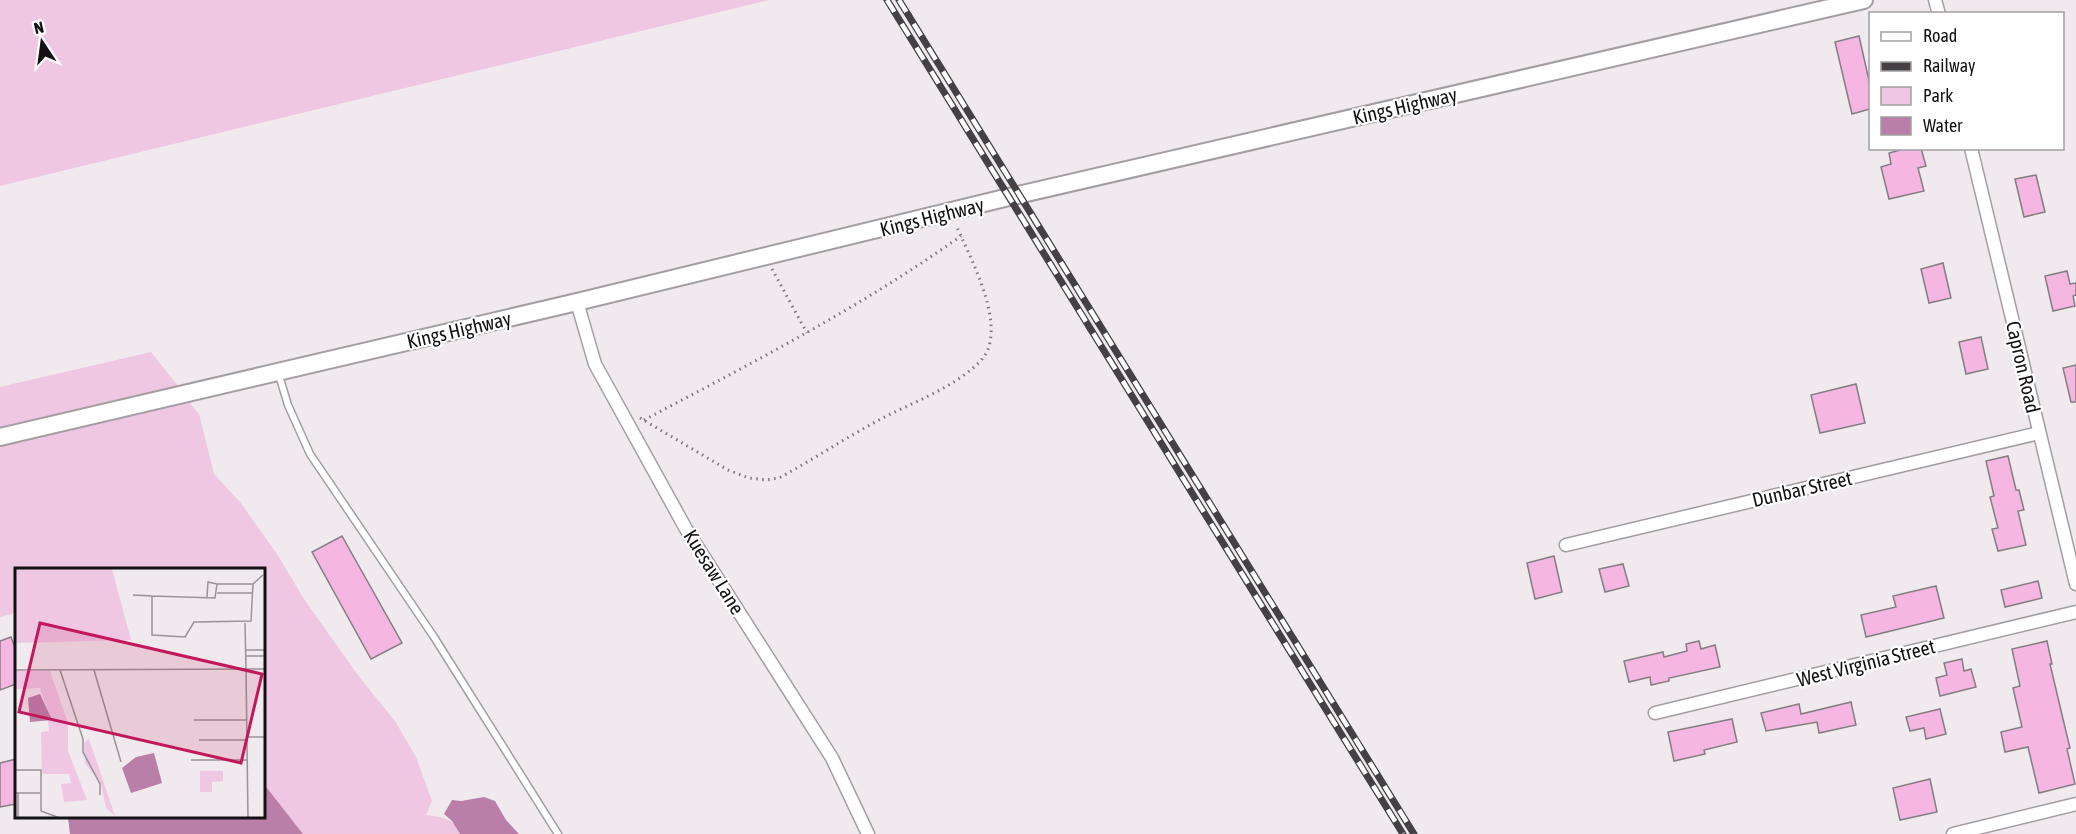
<svg xmlns="http://www.w3.org/2000/svg" width="2076" height="834" font-family="'Asap Condensed',sans-serif">
<rect width="100%" height="100%" fill="#f0e9ed"/>
<g fill="#f0c7e3">
<polygon points="0,0 769,0 0,186"/>
<polygon points="151,352 178,386 0,428 0,387"/>
<path d="M 189,402 L 199,414 L 214,474 L 240,502 L 277,554 L 304,599 L 360,678 L 395,721 L 416,757 L 432,801 L 426,815 C 441,817 455,818 460,834 L 303,834 L 264,784 L 264,570 L 16,570 L 16,610 L 12,614 L 0,617 L 0,446 Z"/>
</g>
<g fill="#ba7fa9">
<polygon points="264,784 303,834 70,834 68,818 264,818"/>
<polygon points="484,797 495,801 506,820 519,834 460,834 452,821 444,814 452,800 461,801"/>
</g>
<g fill="#f5b6e2" stroke="#837e81" stroke-width="1.5">
<polygon points="1859,36 1870,85 1870,109 1852,114 1835,42"/>
<polygon points="1908,148 1921,148 1926,166 1918,168 1924,191 1889,199 1881,167 1891,164 1889,153"/>
<polygon points="2036,175 2045,212 2024,217 2015,179"/>
<polygon points="1943,263 1951,298 1929,303 1921,269"/>
<polygon points="2067,271 2070,284 2076,283 2076,295 2073,296 2075,306 2053,311 2045,276"/>
<polygon points="1981,337 1988,369 1966,374 1959,342"/>
<polygon points="2076,365 2076,402 2071,402 2063,368"/>
<polygon points="1856,384 1865,423 1820,433 1811,395"/>
<polygon points="2008,456 2016,490 2019,490 2024,510 2018,511 2026,545 1998,551 1992,529 1998,528 1990,497 1994,496 1986,461"/>
<polygon points="342,536 402,643 371,659 312,552"/>
<polygon points="1554,556 1562,592 1535,599 1527,563"/>
<polygon points="1623,564 1629,586 1605,592 1599,569"/>
<polygon points="2038,581 2042,598 2005,607 2001,590"/>
<polygon points="1936,586 1944,618 1866,637 1861,615 1896,607 1893,596"/>
<polygon points="11,637 16,650 16,684 0,690 0,641"/>
<polygon points="1699,641 1701,649 1715,645 1720,667 1669,678 1669,681 1651,685 1650,677 1629,682 1624,661 1663,652 1664,657 1687,651 1686,644"/>
<polygon points="2047,641 2052,664 2050,664 2063,719 2070,748 2067,749 2075,784 2039,793 2028,747 2005,752 2001,732 2022,727 2013,688 2020,686 2012,649"/>
<polygon points="1962,659 1964,671 1971,669 1976,687 1940,696 1936,678 1947,675 1944,663"/>
<polygon points="1851,702 1856,725 1819,733 1817,722 1766,731 1761,713 1799,704 1801,714"/>
<polygon points="1940,709 1946,734 1926,739 1924,728 1910,731 1906,717"/>
<polygon points="1732,719 1737,742 1704,750 1705,754 1674,761 1668,732"/>
<polygon points="16,759 16,804 0,807 0,763"/>
<polygon points="1930,779 1937,812 1900,820 1893,788"/>
</g>
<g fill="none" stroke-linecap="round" stroke-linejoin="round">
<g stroke="#a49ea2" stroke-width="9">
<polyline id="service" points="278,372 288,405 310,454 434,637 558,834"/>
</g>
<g stroke="#a49ea2" stroke-width="15">
<g id="minor">
<polyline points="1935,0 1939,14"/>
<polyline points="1971,148 2076,584"/>
<polyline points="577,302 595,364 686,529 832,758 868,834"/>
<polyline points="1566,545 2039,433"/>
<polyline points="1655,713 2076,612"/>
<polyline points="1953,834 2076,804"/>
</g>
</g>
<g stroke="#a49ea2" stroke-width="20">
<polyline id="tertiary" points="0,437 577,302 1009,197 1864,0"/>
</g>
<g stroke="#7c777a" stroke-width="3" stroke-dasharray="1.5 4.5" stroke-linecap="butt">
<polyline points="772,269 807,333"/>
<path d="M 640,418 L 728,470 L 749,478 L 766,480 L 779,478 C 812,460 844,439 877,421 C 909,404 946,391 973,368 C 981,361 988,354 990,342 C 997,307 970,257 956,225"/>
<path d="M 644,420 C 752,363 861,307 961,236"/>
</g>
<use href="#service" stroke="#fff" stroke-width="6"/>
<use href="#minor" stroke="#fff" stroke-width="12"/>
<use href="#tertiary" stroke="#fff" stroke-width="16"/>
<g stroke="#444043" stroke-width="7">
<g id="rail">
<polyline points="887,0 1403,834"/>
<polyline points="899,0 1414,834"/>
</g>
</g>
<use href="#rail" stroke="#fff" stroke-width="4.5" stroke-dasharray="14" stroke-linecap="butt"/>
</g>
<g text-anchor="middle" stroke-width="4.5" stroke-linejoin="round" paint-order="stroke">
<g font-size="20" fill="#141113" stroke="#fff">
<text transform="translate(1405 106) rotate(-13)" y="7">Kings Highway</text>
<text transform="translate(932 217) rotate(-14)" y="7">Kings Highway</text>
<text transform="translate(459 330) rotate(-13)" y="7">Kings Highway</text>
<text transform="translate(2023 367) rotate(77)" y="7">Capron Road</text>
<text transform="translate(1802 489) rotate(-13)" y="7">Dunbar Street</text>
<text transform="translate(714 572) rotate(58)" y="7">Kuesaw Lane</text>
<text transform="translate(1866 663) rotate(-14)" y="7">West Virginia Street</text>
</g>
</g>
<g transform="translate(15 568)">
<rect width="250" height="250" fill="#f0e9ed"/>
<path d="M 0,1 L 97,1 L 116,72 L 0,75 ZM 1,103 L 35,103 L 53,155 L 53,183 L 72,232 L 49,234 L 46,216 L 56,215 L 54,206 L 27,206 L 26,164 L 34,163 L 33,153 L 36,152 L 25,120 L 1,121 ZM 74,171 L 100,248 L 91,240 L 86,216 L 70,195 L 69,175 ZM 185,203 L 208,203 L 208,213 L 197,214 L 197,224 L 185,224 Z" fill="#f0c7e3"/>
<path d="M 25,126 L 37,152 L 15,154 L 13,130 ZM 139,185 L 147,215 L 116,225 L 107,200 L 121,189 Z" fill="#ba7fa9"/>
<path fill="none" stroke="#989396" stroke-width="1.5" d="M 238,16 L 202,16 L 200,30 L 137,28 L 137,67 L 170,69 L 179,54 L 236,53 L 238,16 L 248,7M 202,25 L 238,25M 118,27 L 137,28M 192,29 L 193,14 L 202,16M 230,55 L 231,101M 231,82 L 251,82M 231,88 L 251,88M 231,101 L 233,250M 0,102 L 251,101M 45,102 L 68,171 L 68,184 L 85,216 L 85,227M 79,102 L 106,194M 179,152 L 232,152M 232,169 L 251,169M 184,172 L 232,172M 176,192 L 233,192M 0,202 L 26,202 L 26,243 L 45,250M 0,225 L 25,225M 3,250 L 3,225"/>
<path fill="#c2185b" fill-opacity="0.15" stroke="#c2185b" stroke-width="3" d="M 25,55 L 247,106 L 226,195 L 4,144 Z"/>
<rect width="250" height="250" fill="none" stroke="#141113" stroke-width="3"/>
</g>
<rect x="1869" y="12" width="195" height="138" fill="#ffffff" stroke="#a1a0a1" stroke-width="1.5"/>
<rect x="1881" y="32" width="30" height="9" fill="#ffffff" stroke="#a1a0a1" stroke-width="1.5"/>
<text x="1923" y="42" font-size="18" fill="#141113">Road</text>
<rect x="1881" y="62" width="30" height="9" fill="#444043" stroke="#a1a0a1" stroke-width="1.5"/>
<text x="1923" y="72" font-size="18" fill="#141113">Railway</text>
<rect x="1881" y="87" width="30" height="18" fill="#f0c7e3" stroke="#a1a0a1" stroke-width="1.5"/>
<text x="1923" y="102" font-size="18" fill="#141113">Park</text>
<rect x="1881" y="117" width="30" height="18" fill="#ba7fa9" stroke="#a1a0a1" stroke-width="1.5"/>
<text x="1923" y="132" font-size="18" fill="#141113">Water</text>
<g transform="translate(42 42) rotate(347)" stroke="#ffffff" stroke-width="4.5" paint-order="stroke">
<path d="M0-4.5L10 22L0 15L-10 22Z" fill="#141113"/>
<text y="-9" font-size="16" font-weight="bold" text-anchor="middle" fill="#141113">N</text>
</g>
</svg>
